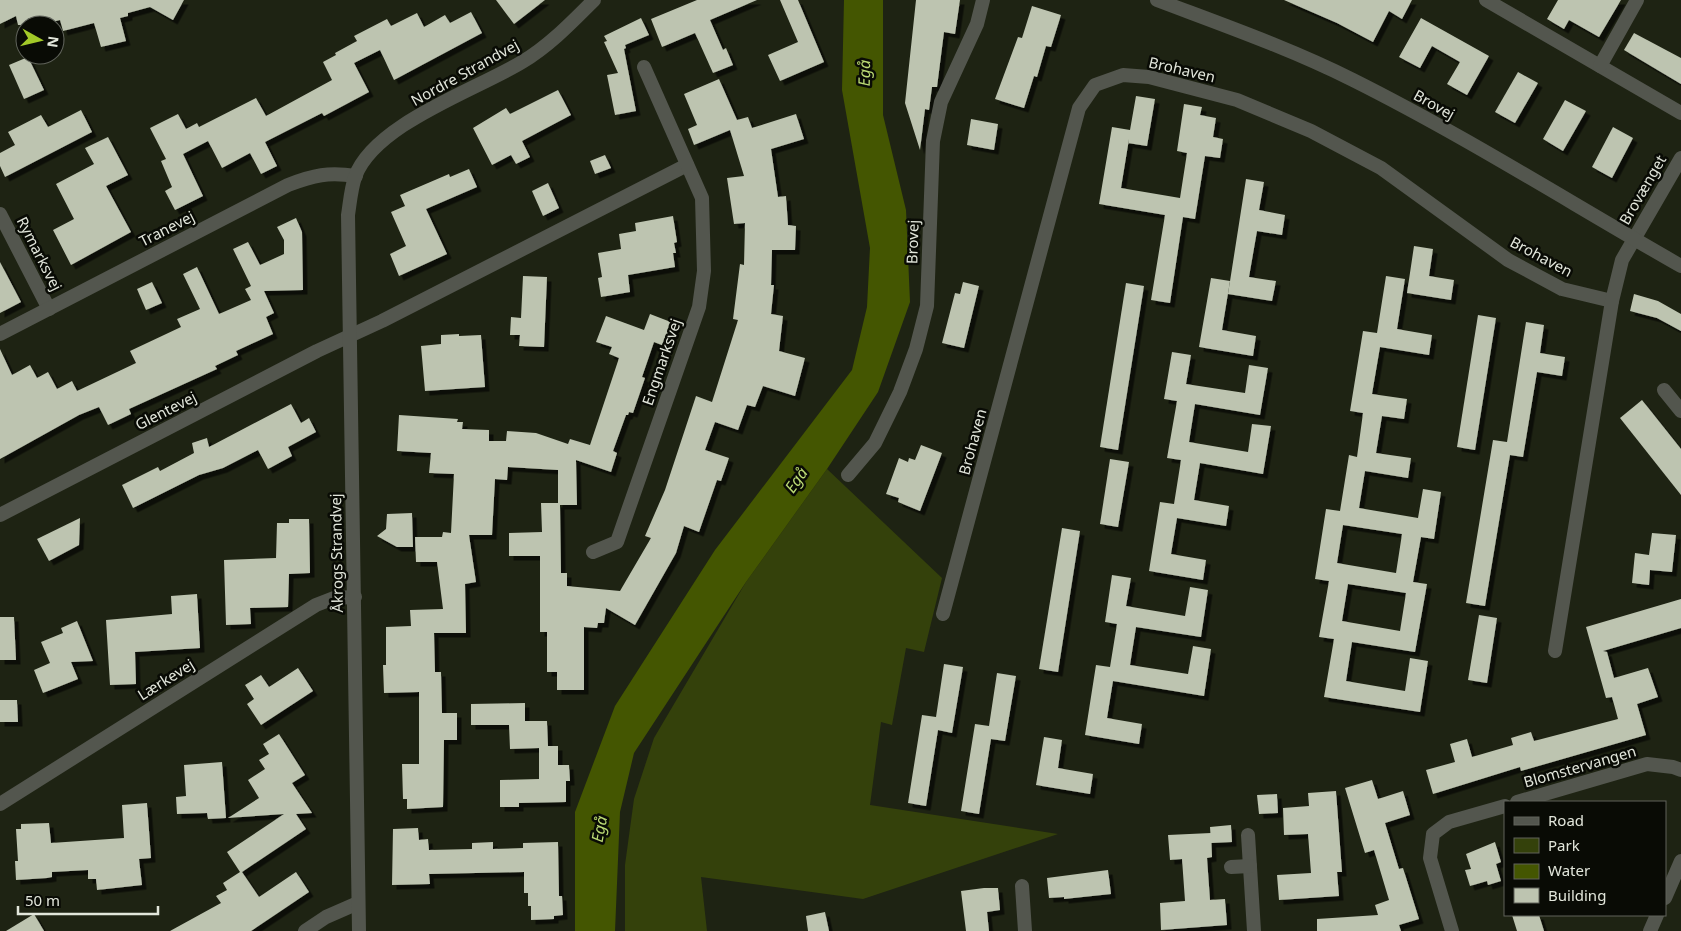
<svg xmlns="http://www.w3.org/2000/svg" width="1681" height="931" font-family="'Noto Sans',sans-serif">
<defs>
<filter id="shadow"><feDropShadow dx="4.5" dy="4.5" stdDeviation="0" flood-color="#0009"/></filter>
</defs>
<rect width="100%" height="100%" fill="#1e2313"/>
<polygon fill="#34410b" points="827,469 942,578 924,652 906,648 892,725 881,722 870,805 1058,834 863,899 701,877 707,931 625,931 625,865 634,799 654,738 746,582"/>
<polygon fill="#445601" points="844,0 883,0 883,115 906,210 910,302 878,392 827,469 746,582 634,753 620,812 615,931 575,931 575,812 615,706 715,550 852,370 867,307 870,248 842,90"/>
<g fill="#bdc4b0" fill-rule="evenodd" filter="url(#shadow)">
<polygon points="0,0 184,0 173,20 150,7 128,13 128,16 120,18 126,41 101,47 94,23 63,31 60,20 40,25 18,25 16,16 0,24"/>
<polygon points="496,0 545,0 514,24"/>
<polygon points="697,0 757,0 710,20 723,50 726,48 733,65 713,73 695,33 662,47 651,19"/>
<polygon points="780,0 798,0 824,62 780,81 768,55 798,42"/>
<polygon points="916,0 960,0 955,34 944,32 937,87 932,87 929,110 925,109 920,150 905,103"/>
<polygon points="1284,0 1412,0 1402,19 1389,11 1373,42 1337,23"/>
<polygon points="1558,0 1621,0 1599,37 1569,20 1564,29 1547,19"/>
<polygon points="1032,6 1061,15 1051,47 1046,46 1037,77 1034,76 1024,108 995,99 1018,37 1022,38"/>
<polygon points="471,12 482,33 394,80 380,50 354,63 369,92 324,116 322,113 265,142 277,166 261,174 250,153 222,168 208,141 183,154 203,196 175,210 165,191 172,187 161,161 166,159 150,128 178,114 186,129 197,123 199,127 256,98 266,116 332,80 323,62 336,55 335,53 357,41 354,36 387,19 391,26 417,13 424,27 445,15 450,23"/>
<polygon points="641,18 649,35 625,45 626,48 624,49 636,111 615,115 607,75 618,73 604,42 607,41 604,36"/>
<polygon points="1421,18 1489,56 1467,95 1447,84 1460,62 1432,46 1420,68 1399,57"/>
<polygon points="1634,33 1681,58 1681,84 1624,50"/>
<polygon points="28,57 44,90 24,99 9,65"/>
<polygon points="1518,72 1538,83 1515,123 1495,112"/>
<polygon points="719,79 737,120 748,117 752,128 796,114 804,139 771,149 778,197 786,196 788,225 796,226 795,250 772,250 771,285 774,285 771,314 783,316 779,351 805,358 795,396 763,386 755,407 747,405 738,430 715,422 705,450 729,458 721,481 717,480 699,532 684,526 676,553 635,625 606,608 604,623 598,623 597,628 584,627 584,690 557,690 557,672 547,672 547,632 540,632 540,556 509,556 509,533 542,532 541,503 558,503 558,470 508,467 507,480 495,479 492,535 469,535 476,582 465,584 466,633 434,633 435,672 441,672 442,713 457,713 457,740 444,740 443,807 407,809 407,799 403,799 402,764 419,764 419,692 384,693 383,665 386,665 386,627 411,626 410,610 443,609 437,562 416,562 415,537 442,537 443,532 451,533 454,474 429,473 431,453 397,451 399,415 458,419 457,422 463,422 462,429 489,430 489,441 506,441 507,431 536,433 568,444 570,439 590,445 619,358 609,354 612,347 596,342 606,316 644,330 650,314 676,324 667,347 654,342 642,377 645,378 633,413 629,412 628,415 626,415 613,451 617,453 611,472 576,460 577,505 560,505 561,573 567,573 567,586 620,591 651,538 645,536 665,490 696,396 712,402 738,320 733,319 740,264 744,265 745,223 734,224 727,178 744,176 730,130 694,145 688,129 697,125 684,94"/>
<polygon points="558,90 571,115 522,141 530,157 516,164 511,155 492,165 473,128 506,108 510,114"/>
<polygon points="1136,96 1155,99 1147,146 1128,143 1129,139 1121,188 1180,198 1187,153 1177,151 1184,104 1202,107 1200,115 1216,118 1213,137 1223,139 1220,158 1205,156 1195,219 1183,217 1170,303 1151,300 1165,215 1099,204 1112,127 1130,130"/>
<polygon points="1565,100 1586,111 1563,151 1543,139"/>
<polygon points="81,110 92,132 5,177 0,166 0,153 15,145 8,132 41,115 48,127"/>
<polygon points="971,119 998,124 994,150 967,145"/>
<polygon points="1613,127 1633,138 1612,178 1592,167"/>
<polygon points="108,137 128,175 106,186 131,232 71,265 53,230 74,219 56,184 94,164 85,148"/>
<polygon points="605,155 611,168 595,174 590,161"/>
<polygon points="469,169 477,187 426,209 447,254 399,276 390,254 406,246 391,212 405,206 400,195 449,174 450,177"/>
<polygon points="1246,179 1264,182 1259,210 1285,215 1282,235 1257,231 1249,277 1276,281 1272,301 1228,294"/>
<polygon points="548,183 559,208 543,216 532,191"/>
<polygon points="673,216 677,242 674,243 676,253 673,253 675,267 628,275 630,292 601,297 598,278 602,277 598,253 621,249 619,234 636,231 635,223"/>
<polygon points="296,218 302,232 303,290 264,291 274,313 266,317 273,334 236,351 238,355 215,366 217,369 129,409 131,414 108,425 99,407 79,415 0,459 0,349 12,375 30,365 37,378 48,372 57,389 72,381 77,391 136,363 130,351 181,327 177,319 200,309 183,274 197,267 219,314 251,300 245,289 251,286 233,249 248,242 260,265 284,254 284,240 277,227"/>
<polygon points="1414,246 1433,249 1429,276 1454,280 1451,300 1407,293"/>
<polygon points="0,262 21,302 0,313"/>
<polygon points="523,276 547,277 544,347 519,346 520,335 510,335 511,317 521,318"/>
<path d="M 1386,276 L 1405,279 L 1397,329 L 1432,335 L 1429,355 L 1380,347 L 1372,394 L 1407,399 L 1404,419 L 1382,416 L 1376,453 L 1411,458 L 1408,478 L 1365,471 L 1359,508 L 1418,518 L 1423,489 L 1441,492 L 1434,539 L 1421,537 L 1413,582 L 1427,584 L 1415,652 L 1352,642 L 1346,681 L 1405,691 L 1410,658 L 1428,661 L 1420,712 L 1324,697 L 1334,639 L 1319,637 L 1329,581 L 1315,579 L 1326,509 L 1340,511 L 1349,455 L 1357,457 L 1363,413 L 1350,411 L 1363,331 L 1377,333 ZM 1343,525 L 1402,534 L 1396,573 L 1337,563 ZM 1348,584 L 1406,593 L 1400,631 L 1342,621 Z"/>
<polygon points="1211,278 1230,281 1222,330 1256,336 1253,356 1199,347"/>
<polygon points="152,282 162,303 146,310 137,289"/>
<polygon points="963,282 979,286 964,348 942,343 955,293 960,294"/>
<polygon points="1126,283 1144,286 1118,450 1100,447"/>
<polygon points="1634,294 1658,301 1681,314 1681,331 1657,318 1630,311"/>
<polygon points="1478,315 1496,318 1475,450 1457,447"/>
<polygon points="1526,322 1544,325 1540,353 1565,357 1562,376 1537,372 1523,457 1510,455 1485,606 1466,603 1493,440 1507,442"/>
<polygon points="459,334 459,336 481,335 485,387 425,391 421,346 441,344 441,335"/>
<polygon points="1172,352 1191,355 1186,384 1245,393 1249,365 1268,368 1260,415 1195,404 1189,442 1248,452 1252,424 1271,426 1263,474 1200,463 1194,500 1229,506 1226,526 1177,518 1171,554 1206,560 1203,580 1149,571 1160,502 1174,504 1181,460 1167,458 1177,401 1164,399"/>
<polygon points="1642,400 1681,449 1681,495 1620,418"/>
<polygon points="291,404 301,423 309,418 316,432 288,447 292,456 268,469 258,450 223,468 199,475 133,508 122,485 158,467 160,471 194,453 192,443 207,438 209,447"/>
<polygon points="921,445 942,453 920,511 898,502 899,498 886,494 899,458 908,462 909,458 915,460"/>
<polygon points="1110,459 1129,462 1118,527 1100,524"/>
<polygon points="412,513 413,547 397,547 377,536 386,529 387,514"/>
<polygon points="80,518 79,545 49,561 37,539"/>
<polygon points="289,519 309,519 310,573 289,574 288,607 250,608 251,624 226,625 224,560 276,558 277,523 289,523"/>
<polygon points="1062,528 1080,531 1058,672 1039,669"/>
<polygon points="1652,533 1676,535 1672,572 1650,570 1649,585 1632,583 1635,553 1649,555"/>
<polygon points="1112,575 1131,578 1126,606 1185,616 1190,587 1208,590 1201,637 1136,627 1130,665 1188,674 1193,646 1211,649 1204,696 1113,681 1107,718 1142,724 1139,744 1085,735 1096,665 1110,667 1117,624 1105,622"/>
<polygon points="197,594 200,648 135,652 136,684 110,685 106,620 172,614 171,596"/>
<polygon points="1681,599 1681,628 1603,651 1607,652 1614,678 1648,668 1658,697 1637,704 1646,735 1521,771 1520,767 1433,794 1426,770 1455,762 1450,744 1467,739 1472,757 1513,745 1511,738 1531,732 1534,741 1618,719 1612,697 1606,698 1586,627"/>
<polygon points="1479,615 1497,618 1487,683 1468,680"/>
<polygon points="0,617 14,617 16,660 0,660"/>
<polygon points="77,621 93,661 71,662 78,679 43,693 34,670 50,663 41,642 63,633 61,628"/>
<polygon points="944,664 963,667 952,733 938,730 926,806 908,803 922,715 936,717"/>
<polygon points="298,668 313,691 261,725 247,704 254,699 245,685 261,675 269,687"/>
<polygon points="997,673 1016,676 1005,741 991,739 979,814 961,811 975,724 989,726"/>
<polygon points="0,700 17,700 18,722 0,722"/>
<polygon points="525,703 525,721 547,721 548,746 558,746 558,765 569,765 570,781 566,781 566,802 519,803 519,807 500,807 500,780 539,779 539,748 510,749 509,725 471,725 471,704"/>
<polygon points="279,734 305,775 292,783 312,813 296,814 306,829 242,872 259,897 296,872 309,892 251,931 170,931 221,903 216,896 227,890 223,883 240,872 227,852 284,814 228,818 259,798 248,780 265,769 259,760 269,754 263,744"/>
<polygon points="1044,737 1062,740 1058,768 1093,774 1090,794 1036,785"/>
<polygon points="222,762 226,818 208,819 207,813 177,814 176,797 186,796 184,765"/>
<polygon points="1372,780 1378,799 1403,791 1410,815 1385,823 1399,869 1403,868 1419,919 1399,925 1401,931 1317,931 1317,919 1378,915 1375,905 1389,900 1374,850 1365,853 1345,788"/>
<polygon points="1336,791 1342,872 1337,872 1339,896 1279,900 1277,875 1311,873 1308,834 1284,835 1283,808 1309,806 1308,793"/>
<polygon points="1277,794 1278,813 1259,814 1257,795"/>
<polygon points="147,803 151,858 139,859 142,885 97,890 96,879 88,879 88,870 52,872 52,877 47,878 16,880 15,861 18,861 16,829 21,829 21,824 49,823 51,843 124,838 122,805"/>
<polygon points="1231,825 1232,842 1211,843 1210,827"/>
<polygon points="418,828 419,840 428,839 429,850 472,849 472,843 493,842 493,849 523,848 523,843 558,842 559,896 562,896 563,915 554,916 554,919 531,920 531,906 528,906 528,893 524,893 524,872 429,874 430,884 392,885 393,829"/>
<polygon points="1211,833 1212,857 1207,858 1210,900 1225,899 1227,925 1161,930 1160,903 1185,901 1182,859 1170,860 1168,835"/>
<polygon points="1495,842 1501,862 1496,864 1501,881 1488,885 1487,881 1470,886 1465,870 1471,869 1466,854"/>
<polygon points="1108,870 1111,894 1064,899 1064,897 1049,898 1047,878"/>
<polygon points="984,888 998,888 1000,910 987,912 989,931 966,931 961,891"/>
<polygon points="825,912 829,931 808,931 806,916"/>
<polygon points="34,914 44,931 6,931"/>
<polygon points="1512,915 1539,915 1544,931 1517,931"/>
</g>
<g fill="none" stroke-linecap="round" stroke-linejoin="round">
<g stroke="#53564e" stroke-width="14">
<polyline points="1486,0 1681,113"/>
<polyline points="1600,66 1637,0"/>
<polyline points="0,214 49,309"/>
<path d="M 0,334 L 288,185 C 314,175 328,172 356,176"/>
<polyline points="1664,390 1681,411"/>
<polyline points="848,475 875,443 900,392 916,349 927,306 933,141 941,102 977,24 983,0"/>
<polyline points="0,515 317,351 382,321 687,165"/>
<polyline points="593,552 617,542 699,307 704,271 702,198 644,67"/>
<polyline points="943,614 1079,108 1095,85 1123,75 1149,77 1237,100 1311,131 1381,168 1508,260 1562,289 1612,301"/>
<polyline points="1555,651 1612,301 1622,260 1681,158"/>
<polyline points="1517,802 1647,764 1673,767 1681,770"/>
<polyline points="0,804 316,605 334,598 355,597"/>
<polyline points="1248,835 1254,931"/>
<polyline points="1231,867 1250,866"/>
<polyline points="1022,886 1025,931"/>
<polyline points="305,931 326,917 358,903"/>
<polyline points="1452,931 1430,858 1433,834 1449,822 1505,806"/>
</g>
<g stroke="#53564e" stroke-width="14">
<path d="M 1157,0 C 1223,25 1289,48 1353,80 C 1465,136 1572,204 1681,266"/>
<polyline points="1665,898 1681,861"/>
<path d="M 359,931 L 348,215 C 350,202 351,189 355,177 C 374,124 476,90 522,62 C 549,46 572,22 594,0"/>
<polyline points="1650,931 1657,915"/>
</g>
</g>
<g text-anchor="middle" stroke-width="5" stroke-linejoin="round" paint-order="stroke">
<g font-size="15" fill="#e2e6db" stroke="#090b05">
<text transform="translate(1182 70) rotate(13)" y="5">Brohaven</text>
<text transform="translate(465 73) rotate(-29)" y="5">Nordre Strandvej</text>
<text transform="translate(1434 105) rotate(29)" y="5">Brovej</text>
<text transform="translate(1643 190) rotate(-60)" y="5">Brovænget</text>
<text transform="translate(167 229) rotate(-27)" y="5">Tranevej</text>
<text transform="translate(913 242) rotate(-88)" y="5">Brovej</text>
<text transform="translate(39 254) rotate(63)" y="5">Rymarksvej</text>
<text transform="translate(1541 257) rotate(28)" y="5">Brohaven</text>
<text transform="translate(662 362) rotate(-71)" y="5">Engmarksvej</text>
<text transform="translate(166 411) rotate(-27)" y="5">Glentevej</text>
<text transform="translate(973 442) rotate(-75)" y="5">Brohaven</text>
<text transform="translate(337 553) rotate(-91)" y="5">Åkrogs Strandvej</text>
<text transform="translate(166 680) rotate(-32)" y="5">Lærkevej</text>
<text transform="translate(1580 767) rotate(-16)" y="5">Blomstervangen</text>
</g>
<g font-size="16" font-style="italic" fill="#bcdb75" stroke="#090b05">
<text transform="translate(864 73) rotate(-89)" y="6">Egå</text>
<text transform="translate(796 480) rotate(-55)" y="6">Egå</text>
<text transform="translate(599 829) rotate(-80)" y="6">Egå</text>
</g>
</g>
<rect x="1504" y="801" width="162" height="115" fill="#090b05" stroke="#60635b"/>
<rect x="1514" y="817" width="25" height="8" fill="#53564e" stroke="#60635b"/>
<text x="1548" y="826" font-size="15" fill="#e2e6db">Road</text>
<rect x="1514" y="838" width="25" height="15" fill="#34410b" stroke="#60635b"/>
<text x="1548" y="851" font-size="15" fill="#e2e6db">Park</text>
<rect x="1514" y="864" width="25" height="15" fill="#445601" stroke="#60635b"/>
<text x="1548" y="876" font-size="15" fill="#e2e6db">Water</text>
<rect x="1514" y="888" width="25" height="15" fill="#bdc4b0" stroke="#60635b"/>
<text x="1548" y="901" font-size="15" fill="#e2e6db">Building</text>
<g transform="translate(40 40) rotate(98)"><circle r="24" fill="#090b05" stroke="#60635b"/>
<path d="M0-4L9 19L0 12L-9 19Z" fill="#a2c928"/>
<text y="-8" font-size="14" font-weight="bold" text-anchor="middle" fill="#e2e6db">N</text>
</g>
<path d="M18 906v8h140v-8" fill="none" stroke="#e2e6db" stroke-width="2.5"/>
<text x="25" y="906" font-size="15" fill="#e2e6db" stroke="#090b05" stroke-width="4" paint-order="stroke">50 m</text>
</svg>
